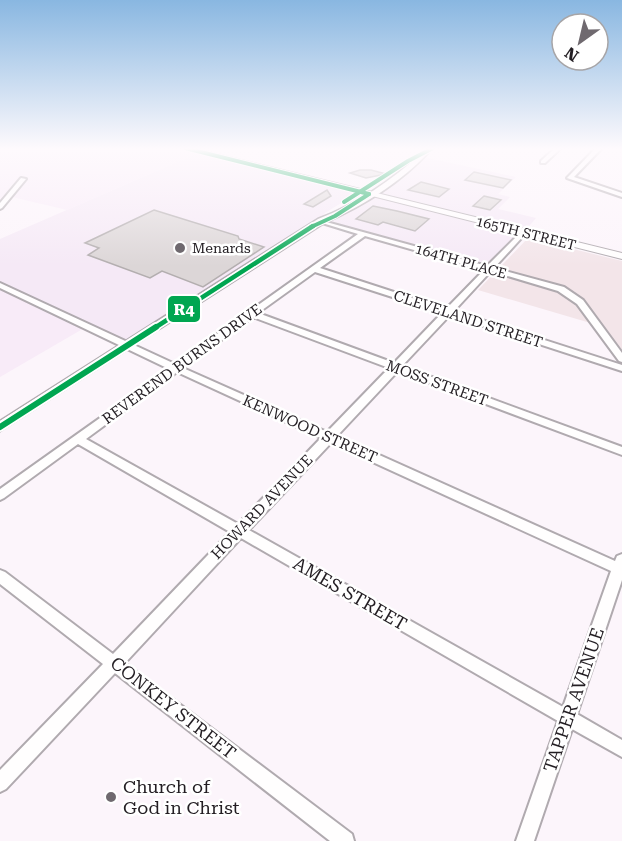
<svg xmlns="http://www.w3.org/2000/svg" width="622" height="841" font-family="'Roboto Serif',serif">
<rect width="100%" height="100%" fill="#fcf5fb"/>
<g fill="#f5e9f6">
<polygon points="200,152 359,192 325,213 319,221 127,344 0,283 0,239"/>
<polygon points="423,157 516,177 498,194 510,197 498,209 536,218 525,231 372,194"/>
<polygon points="370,195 522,232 488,267 324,221"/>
</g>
<g fill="#f8ebf8">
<polygon points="0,148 183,148 200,152 67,210 8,196 0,205"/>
<polygon points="0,286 86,327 0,377"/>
</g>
<polygon fill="#f3e5e9" points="528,238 622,261 622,353 604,327 478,290"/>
<g fill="#dcd6d7" stroke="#b3aeaf" stroke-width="1.5">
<polygon points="360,170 371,170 386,174 366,178 350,173"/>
<polygon points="474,172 511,180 503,188 465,180"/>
<polygon points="421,182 449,189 439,197 408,190"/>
<polygon points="327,190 331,196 313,207 304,204"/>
<polygon points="484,196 501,200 490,210 473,206"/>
<polygon points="373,206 397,211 429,219 415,231 383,222 378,225 356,219"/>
<polygon points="154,210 238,236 239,239 264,247 203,287 162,271 150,278 88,255 99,248 85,243"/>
</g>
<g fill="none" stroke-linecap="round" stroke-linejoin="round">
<g stroke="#b0aaaf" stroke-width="4">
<g id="minor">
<polygon points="555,148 561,148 545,163 541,163 541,161"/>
<polygon points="596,148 602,148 574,177 622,193 622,197 567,178"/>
<polygon points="21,178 26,179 2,208 0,209 0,203"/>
<path d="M 319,220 L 487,266 L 522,231 L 526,231 L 526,233 L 494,268 L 564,287 L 583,300 L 622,353 L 622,362 L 619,361 L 577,304 L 558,291 L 491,271 L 454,311 L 622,365 L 622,371 L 450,315 L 402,366 L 622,447 L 622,455 L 398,371 L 337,436 L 615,561 L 617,556 L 622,554 L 622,580 L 577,714 L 622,740 L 622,757 L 572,729 L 534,841 L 516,841 L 558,721 L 241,538 L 125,663 L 352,834 L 354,841 L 330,841 L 115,673 L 6,789 L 0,792 L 0,770 L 103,664 L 0,584 L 0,570 L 5,572 L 113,654 L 230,532 L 78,444 L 4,498 L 0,500 L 0,489 L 169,369 L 0,288 L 0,283 L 175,364 L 358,234 L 319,222 ZM 365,236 L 484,270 L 446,309 L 320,268 ZM 315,272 L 442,313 L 394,363 L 258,313 ZM 253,317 L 389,368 L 327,432 L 183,368 ZM 177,372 L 321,438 L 238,524 L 86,439 ZM 331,443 L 611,571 L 563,707 L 249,530 Z"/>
</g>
</g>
<g stroke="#b0aaaf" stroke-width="3">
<path id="tertiary" d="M 423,152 L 428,153 C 400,183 361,207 324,223 L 0,431 L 0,421 L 318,219 C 357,204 392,180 423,152 Z"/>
</g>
<g stroke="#b0aaaf" stroke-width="2">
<polygon id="secondary" points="182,148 193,148 622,253 622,259"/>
</g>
<use href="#minor" fill="#fffefe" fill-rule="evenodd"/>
<use href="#tertiary" fill="#fffefe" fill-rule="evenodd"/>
<use href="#secondary" fill="#fffefe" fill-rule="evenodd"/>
<g stroke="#fff" stroke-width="6">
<g id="bus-1-far2">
<polyline points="185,148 369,194"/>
<polyline points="344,202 408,161 433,148"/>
<polyline points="311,227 335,216 369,194"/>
</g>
</g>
<g stroke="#fff" stroke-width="8">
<polyline id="bus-1-far1" points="153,329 313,226"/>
</g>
<g stroke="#fff" stroke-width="10">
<polyline id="bus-1" points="0,427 156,327"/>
</g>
<use href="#bus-1-far2" stroke="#00a651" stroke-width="4"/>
<use href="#bus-1-far1" stroke="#00a651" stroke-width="4.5"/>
<use href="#bus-1" stroke="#00a651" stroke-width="6"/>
</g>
<linearGradient id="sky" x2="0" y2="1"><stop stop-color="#89b7e1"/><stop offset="0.56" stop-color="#fefafd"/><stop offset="1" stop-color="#fefafd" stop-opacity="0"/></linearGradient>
<rect width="622" height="266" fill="url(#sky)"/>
<g fill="#6f696f" stroke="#fff" stroke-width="2">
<circle cx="180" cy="248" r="6"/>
<circle cx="111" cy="797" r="6"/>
</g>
<g text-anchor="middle" stroke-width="5" stroke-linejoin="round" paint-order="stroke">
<g font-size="14" fill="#231e23" stroke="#fff">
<text transform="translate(526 233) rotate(14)" y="5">165TH STREET</text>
<text transform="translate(461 261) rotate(16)" y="5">164TH PLACE</text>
</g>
<g font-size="14" fill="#231e23" stroke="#fff" text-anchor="start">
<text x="192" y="253">Menards</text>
</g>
<g font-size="15" fill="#231e23" stroke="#fff">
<text transform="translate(468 319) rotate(18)" y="5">CLEVELAND STREET</text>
<text transform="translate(182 364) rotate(-36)" y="5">REVEREND BURNS DRIVE</text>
<text transform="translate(437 383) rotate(20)" y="5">MOSS STREET</text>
<text transform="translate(310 429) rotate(24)" y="5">KENWOOD STREET</text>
<text transform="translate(262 507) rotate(-46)" y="5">HOWARD AVENUE</text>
</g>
<g font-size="18" fill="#231e23" stroke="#fff">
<text transform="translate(350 594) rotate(30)" y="6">AMES STREET</text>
<text transform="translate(574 700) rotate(-71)" y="6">TAPPER AVENUE</text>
<text transform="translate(173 708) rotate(38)" y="6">CONKEY STREET</text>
</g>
<g font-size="18" fill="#231e23" stroke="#fff" text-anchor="start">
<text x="123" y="793">Church of<tspan x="123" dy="21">God in Christ</tspan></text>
</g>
</g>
<rect stroke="#fff" stroke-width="2" x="167" y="295" width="34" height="28" rx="6" fill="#00a651"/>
<g font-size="16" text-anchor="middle" font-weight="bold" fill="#fff">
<text x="184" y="315">R4</text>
</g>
<g transform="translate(580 42) rotate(214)"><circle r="28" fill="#ffffff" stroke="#a7a5a7" stroke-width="1.5"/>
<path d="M0-4.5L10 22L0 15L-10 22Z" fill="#6f696f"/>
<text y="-9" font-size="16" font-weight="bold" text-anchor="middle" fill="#231e23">N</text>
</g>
</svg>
